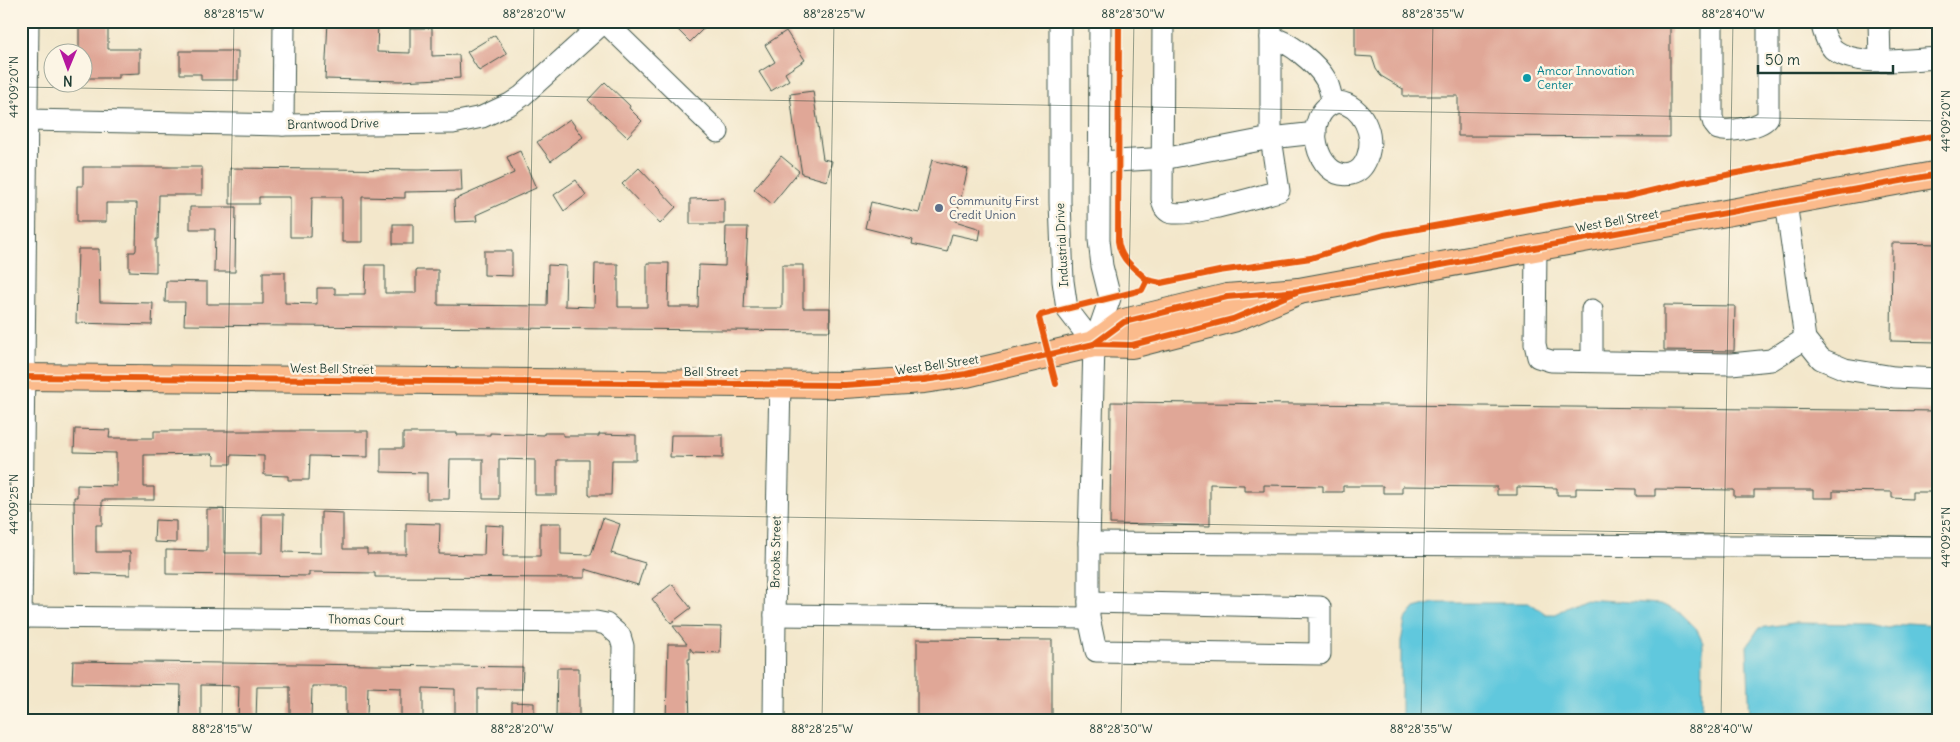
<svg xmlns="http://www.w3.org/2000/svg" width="1960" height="742" font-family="Delius,sans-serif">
<rect width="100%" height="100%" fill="#fcf5e5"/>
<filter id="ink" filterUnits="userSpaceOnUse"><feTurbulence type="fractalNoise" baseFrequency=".02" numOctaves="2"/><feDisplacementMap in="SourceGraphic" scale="10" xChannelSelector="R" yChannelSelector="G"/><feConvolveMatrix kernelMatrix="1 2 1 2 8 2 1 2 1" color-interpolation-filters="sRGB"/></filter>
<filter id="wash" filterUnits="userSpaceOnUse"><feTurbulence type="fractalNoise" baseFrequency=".0096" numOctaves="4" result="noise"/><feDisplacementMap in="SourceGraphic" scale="20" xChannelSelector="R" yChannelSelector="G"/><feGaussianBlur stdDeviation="1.12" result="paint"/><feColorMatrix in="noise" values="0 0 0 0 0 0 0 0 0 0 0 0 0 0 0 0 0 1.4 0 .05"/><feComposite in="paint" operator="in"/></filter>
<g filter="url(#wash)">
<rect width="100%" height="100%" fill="#f3e7cb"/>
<g fill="#61c8dd" stroke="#408288">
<polygon points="1583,599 1661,604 1682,614 1696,628 1703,643 1702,721 1401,721 1401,642 1405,620 1415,608 1434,603 1530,603 1546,614 1556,614 1566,607"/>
<polygon points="1794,623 1871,624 1889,628 1907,623 1939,625 1939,721 1750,721 1747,646 1759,628"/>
</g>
<g id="blocks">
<g fill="#e0a797">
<polygon points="79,21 108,21 108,49 140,49 140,73 119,74 119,78 82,78 82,52 79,52"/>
<polygon points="328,21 378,21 377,52 410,53 410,28 432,28 432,56 459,55 460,78 400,81 325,79"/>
<polygon points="669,21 711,21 690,42"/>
<polygon points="1355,21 1670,21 1670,137 1458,136 1458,96 1403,96 1403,89 1381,76 1376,69 1372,57 1355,56"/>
<polygon points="786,31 805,60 785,73 789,80 771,91 759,72 775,62 765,45"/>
<polygon points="495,35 507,54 479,71 467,52"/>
<polygon points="180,51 238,51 238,80 201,80 201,74 180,74"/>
<polygon points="605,82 630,106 629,108 642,121 627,137 588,100"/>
<polygon points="813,91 823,159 832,161 827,181 802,174 794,126 790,94"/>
<polygon points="570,119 583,137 551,161 537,142"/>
<polygon points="520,151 536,188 476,215 477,221 455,222 454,200 514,173 507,157"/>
<polygon points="781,156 799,171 772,204 754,189"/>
<polygon points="932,160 968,169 955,221 981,229 979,240 952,234 947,252 912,244 913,240 865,228 871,202 919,213"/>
<polygon points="83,167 202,167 202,195 159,195 158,239 156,239 156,272 129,271 129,252 135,252 136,250 137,203 106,203 106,222 77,222 77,186 83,186"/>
<polygon points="230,168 418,170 461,169 462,191 405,192 405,198 362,197 362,242 342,242 342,197 312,197 311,237 290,237 290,197 259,197 259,204 230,204"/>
<polygon points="639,168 676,207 660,224 622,184"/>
<polygon points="576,180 586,195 564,211 554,195"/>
<polygon points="724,198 724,224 690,224 690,199"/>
<polygon points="190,207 236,207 235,272 214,272 215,229 190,229"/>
<rect x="393" y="224" width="20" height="20"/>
<polygon points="726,227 748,227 744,308 782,308 782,265 803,265 803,308 830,308 830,331 184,325 185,302 165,302 166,281 207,282 207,304 263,304 263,272 285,272 285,303 317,304 317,288 335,288 335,294 365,294 366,265 385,265 385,293 416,293 416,270 438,270 438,305 547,306 548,265 566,266 565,306 594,307 595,264 618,264 618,307 647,307 647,263 669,263 668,307 698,307 699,265 725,266"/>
<polygon points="1892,243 1939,244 1939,342 1891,341"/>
<polygon points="78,249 99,249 100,302 153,303 152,325 76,323"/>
<polygon points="484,251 512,251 512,276 484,275"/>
<polygon points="1664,305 1735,306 1734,351 1664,350"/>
<polygon points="1111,402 1939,411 1939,492 1912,492 1912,499 1892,498 1892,492 1833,491 1833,498 1813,498 1813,490 1754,490 1754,497 1734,497 1734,490 1655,489 1655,496 1636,496 1636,489 1576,488 1576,495 1557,495 1557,488 1517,487 1517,495 1497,495 1497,487 1402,486 1402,493 1383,493 1383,486 1343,486 1343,492 1323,492 1323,486 1264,485 1264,491 1244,491 1244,485 1210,484 1210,526 1110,524"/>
<polygon points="75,429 110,430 109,438 154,438 154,431 368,431 368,457 310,456 309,480 288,480 288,476 264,475 264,456 231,455 231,464 214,464 214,456 212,454 144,455 144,487 154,487 154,500 102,500 102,525 96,525 96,552 130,552 130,575 75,573 74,497 77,497 77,485 116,486 116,453 74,452"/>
<polygon points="403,433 457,433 457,435 490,435 490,433 544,435 544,433 563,433 563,436 599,436 599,434 636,435 636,460 612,460 611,495 589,495 589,460 557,460 557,495 535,495 535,460 499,459 499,499 483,499 483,459 450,459 449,499 427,499 427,473 381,472 381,448 403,448"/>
<polygon points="671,435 723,435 723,458 670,457"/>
<polygon points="207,509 224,509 224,553 262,553 262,514 284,514 283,552 321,553 321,512 343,513 343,549 367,549 367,554 406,554 406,523 440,524 439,554 484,555 485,525 504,526 503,556 540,556 540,523 561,523 561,554 591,555 603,518 620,524 611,553 645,563 638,585 585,569 585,578 375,577 375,573 309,572 309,576 166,574 166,550 207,551"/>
<polygon points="155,520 176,521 176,543 154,542"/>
<polygon points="672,584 691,608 671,623 652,599"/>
<polygon points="673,626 721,627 720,653 693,652 690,648 690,659 688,659 690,721 666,721 668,644 687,644"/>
<polygon points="917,639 1052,640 1052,721 917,721"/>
<polygon points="73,661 523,667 522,689 478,689 478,721 455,721 455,689 423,688 423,721 401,721 401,688 368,687 367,716 346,715 346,686 312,686 311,721 290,721 290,687 257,687 256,721 238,721 239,686 201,685 201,721 180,721 181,685 72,683"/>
<polygon points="557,668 579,668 579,716 556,716"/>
<polygon points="512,702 534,703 534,721 512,721"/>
</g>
</g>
</g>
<g filter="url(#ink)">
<use href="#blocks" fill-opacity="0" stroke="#3f564b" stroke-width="1"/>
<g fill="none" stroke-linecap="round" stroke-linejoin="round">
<g stroke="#3f564b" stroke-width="23">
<g id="minor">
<polyline points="1060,21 1060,202 1063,281 1067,309 1094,344"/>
<path d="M 1163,21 L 1162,199 C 1163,205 1164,209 1169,212 C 1183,219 1260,196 1279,191 L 1271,138 L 1316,133"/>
<path d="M 1712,21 L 1712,117 L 1714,124 L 1718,129 C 1729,133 1762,127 1768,117 L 1768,21"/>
<path d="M 1821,21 C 1823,31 1826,42 1833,49 C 1855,68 1911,59 1939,58"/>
<polyline points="1879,21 1880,60"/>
<polyline points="605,22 718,132"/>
<path d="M 1271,38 C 1288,40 1318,65 1326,80 C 1330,88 1331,96 1333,103"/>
<path d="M 1338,102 C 1363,105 1376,136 1367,158 C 1364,166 1359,172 1351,174 C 1316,182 1299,111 1338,102 Z"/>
<polyline points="27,120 283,125 453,123 482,117 510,104 522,96 605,21"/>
<polyline points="283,125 284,21"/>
<polyline points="1099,162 1168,158 1271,138 1271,21"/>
<polyline points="1786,202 1805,339 1821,359 1845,369 1894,377 1939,379"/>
<polyline points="1536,247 1535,344 1538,357 1551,361 1731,364 1771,360 1805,339"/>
<polyline points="1592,310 1592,361"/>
<polyline points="1089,543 1939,547"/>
<polyline points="775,615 1089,618 1089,543 1094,344 1110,298 1102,266 1099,240 1100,21"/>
<polyline points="21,617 596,622 606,624 620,636 623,646 622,721"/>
<polyline points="1089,618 1096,651 1320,654 1320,607 1089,602"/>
<polyline points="21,621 28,21"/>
<polyline points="774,721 775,615 780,383"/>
</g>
</g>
<g stroke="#3f564b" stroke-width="28">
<g id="major">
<polyline points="1094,344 1124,322 1227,297 1299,291 1939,174"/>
<polyline points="21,377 844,385 924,380 966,374 1094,344 1132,345 1233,319 1299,291"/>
</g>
</g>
<use href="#minor" stroke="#fff" stroke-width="21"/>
<use href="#major" stroke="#fbbb8c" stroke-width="26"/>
<g stroke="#fcf5e5" stroke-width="9">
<g id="cycleway">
<polyline points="1147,280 1161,283 1219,271 1311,258 1384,235 1584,199 1625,197 1684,183 1939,135"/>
<polyline points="1094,344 1124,322 1227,297 1299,291 1939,174"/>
<polyline points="21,377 844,385 924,380 966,374 1094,344 1132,345 1233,319 1299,291"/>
<path d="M 1056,384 L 1039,318 L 1041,315 L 1142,290 L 1147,280 C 1133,266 1121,261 1118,241 L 1119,21"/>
</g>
</g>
<use href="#cycleway" stroke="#e8590c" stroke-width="6"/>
</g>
</g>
<path fill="none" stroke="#1f3d34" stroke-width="1" stroke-opacity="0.45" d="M 21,87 L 1939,121M 21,504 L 1939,537M 222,721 L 234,21M 522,721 L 534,21M 822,721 L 834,21M 1121,721 L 1134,21M 1421,721 L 1433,21M 1721,721 L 1733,21"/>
<circle fill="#0f9aa8" stroke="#fcf5e5" stroke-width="2" cx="1527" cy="78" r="5"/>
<circle fill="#5c6f8a" stroke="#fcf5e5" stroke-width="2" cx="939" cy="208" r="5"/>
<g text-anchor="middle" stroke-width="5" stroke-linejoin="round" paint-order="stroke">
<g font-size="12" fill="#0d838f" stroke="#fcf5e5" text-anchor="start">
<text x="1537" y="75">Amcor Innovation<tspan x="1537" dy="14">Center</tspan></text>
</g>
<g font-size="12" fill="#1f3d34" stroke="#fcf5e5">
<text transform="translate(333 124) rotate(-1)" y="4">Brantwood Drive</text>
<text transform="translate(1617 221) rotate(-10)" y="4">West Bell Street</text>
<text transform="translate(1062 245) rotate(-93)" y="4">Industrial Drive</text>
<text transform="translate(937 365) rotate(-8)" y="4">West Bell Street</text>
<text transform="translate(332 369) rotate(1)" y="4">West Bell Street</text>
<text x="711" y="376">Bell Street</text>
<text transform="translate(776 552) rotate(-89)" y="4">Brooks Street</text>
<text transform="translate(366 620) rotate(1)" y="4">Thomas Court</text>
</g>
<g font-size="12" fill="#4e5e75" stroke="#fcf5e5" text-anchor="start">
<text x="949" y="205">Community First<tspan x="949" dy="14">Credit Union</tspan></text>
</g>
</g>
<rect width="1960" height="742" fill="none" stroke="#fcf5e5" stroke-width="55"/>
<g transform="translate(68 68) rotate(181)"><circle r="24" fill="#fcf5e5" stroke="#a4ab9e"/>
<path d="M0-4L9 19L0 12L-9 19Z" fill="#b5179e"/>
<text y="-8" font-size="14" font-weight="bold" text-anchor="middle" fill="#1f3d34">N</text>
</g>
<path d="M1758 65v8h135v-8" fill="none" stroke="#1f3d34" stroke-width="2.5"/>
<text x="1765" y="65" font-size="15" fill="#1f3d34" stroke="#fcf5e5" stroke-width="4" paint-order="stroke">50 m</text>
<rect x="28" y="28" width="1904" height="686" fill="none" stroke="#1f3d34" stroke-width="2"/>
<g font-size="12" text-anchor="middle" fill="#1f3d34">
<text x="234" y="18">88°28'15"W</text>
<text x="534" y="18">88°28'20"W</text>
<text x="834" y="18">88°28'25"W</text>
<text x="1133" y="18">88°28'30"W</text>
<text x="1433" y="18">88°28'35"W</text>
<text x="1733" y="18">88°28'40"W</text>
<text transform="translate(14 87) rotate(-90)" y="4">44°09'20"N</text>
<text transform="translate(1946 121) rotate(-90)" y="4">44°09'20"N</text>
<text transform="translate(14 504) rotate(-90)" y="4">44°09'25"N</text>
<text transform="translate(1946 537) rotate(-90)" y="4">44°09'25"N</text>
<text x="222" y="733">88°28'15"W</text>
<text x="522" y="733">88°28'20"W</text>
<text x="822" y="733">88°28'25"W</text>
<text x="1121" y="733">88°28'30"W</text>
<text x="1421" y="733">88°28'35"W</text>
<text x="1721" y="733">88°28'40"W</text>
</g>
</svg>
